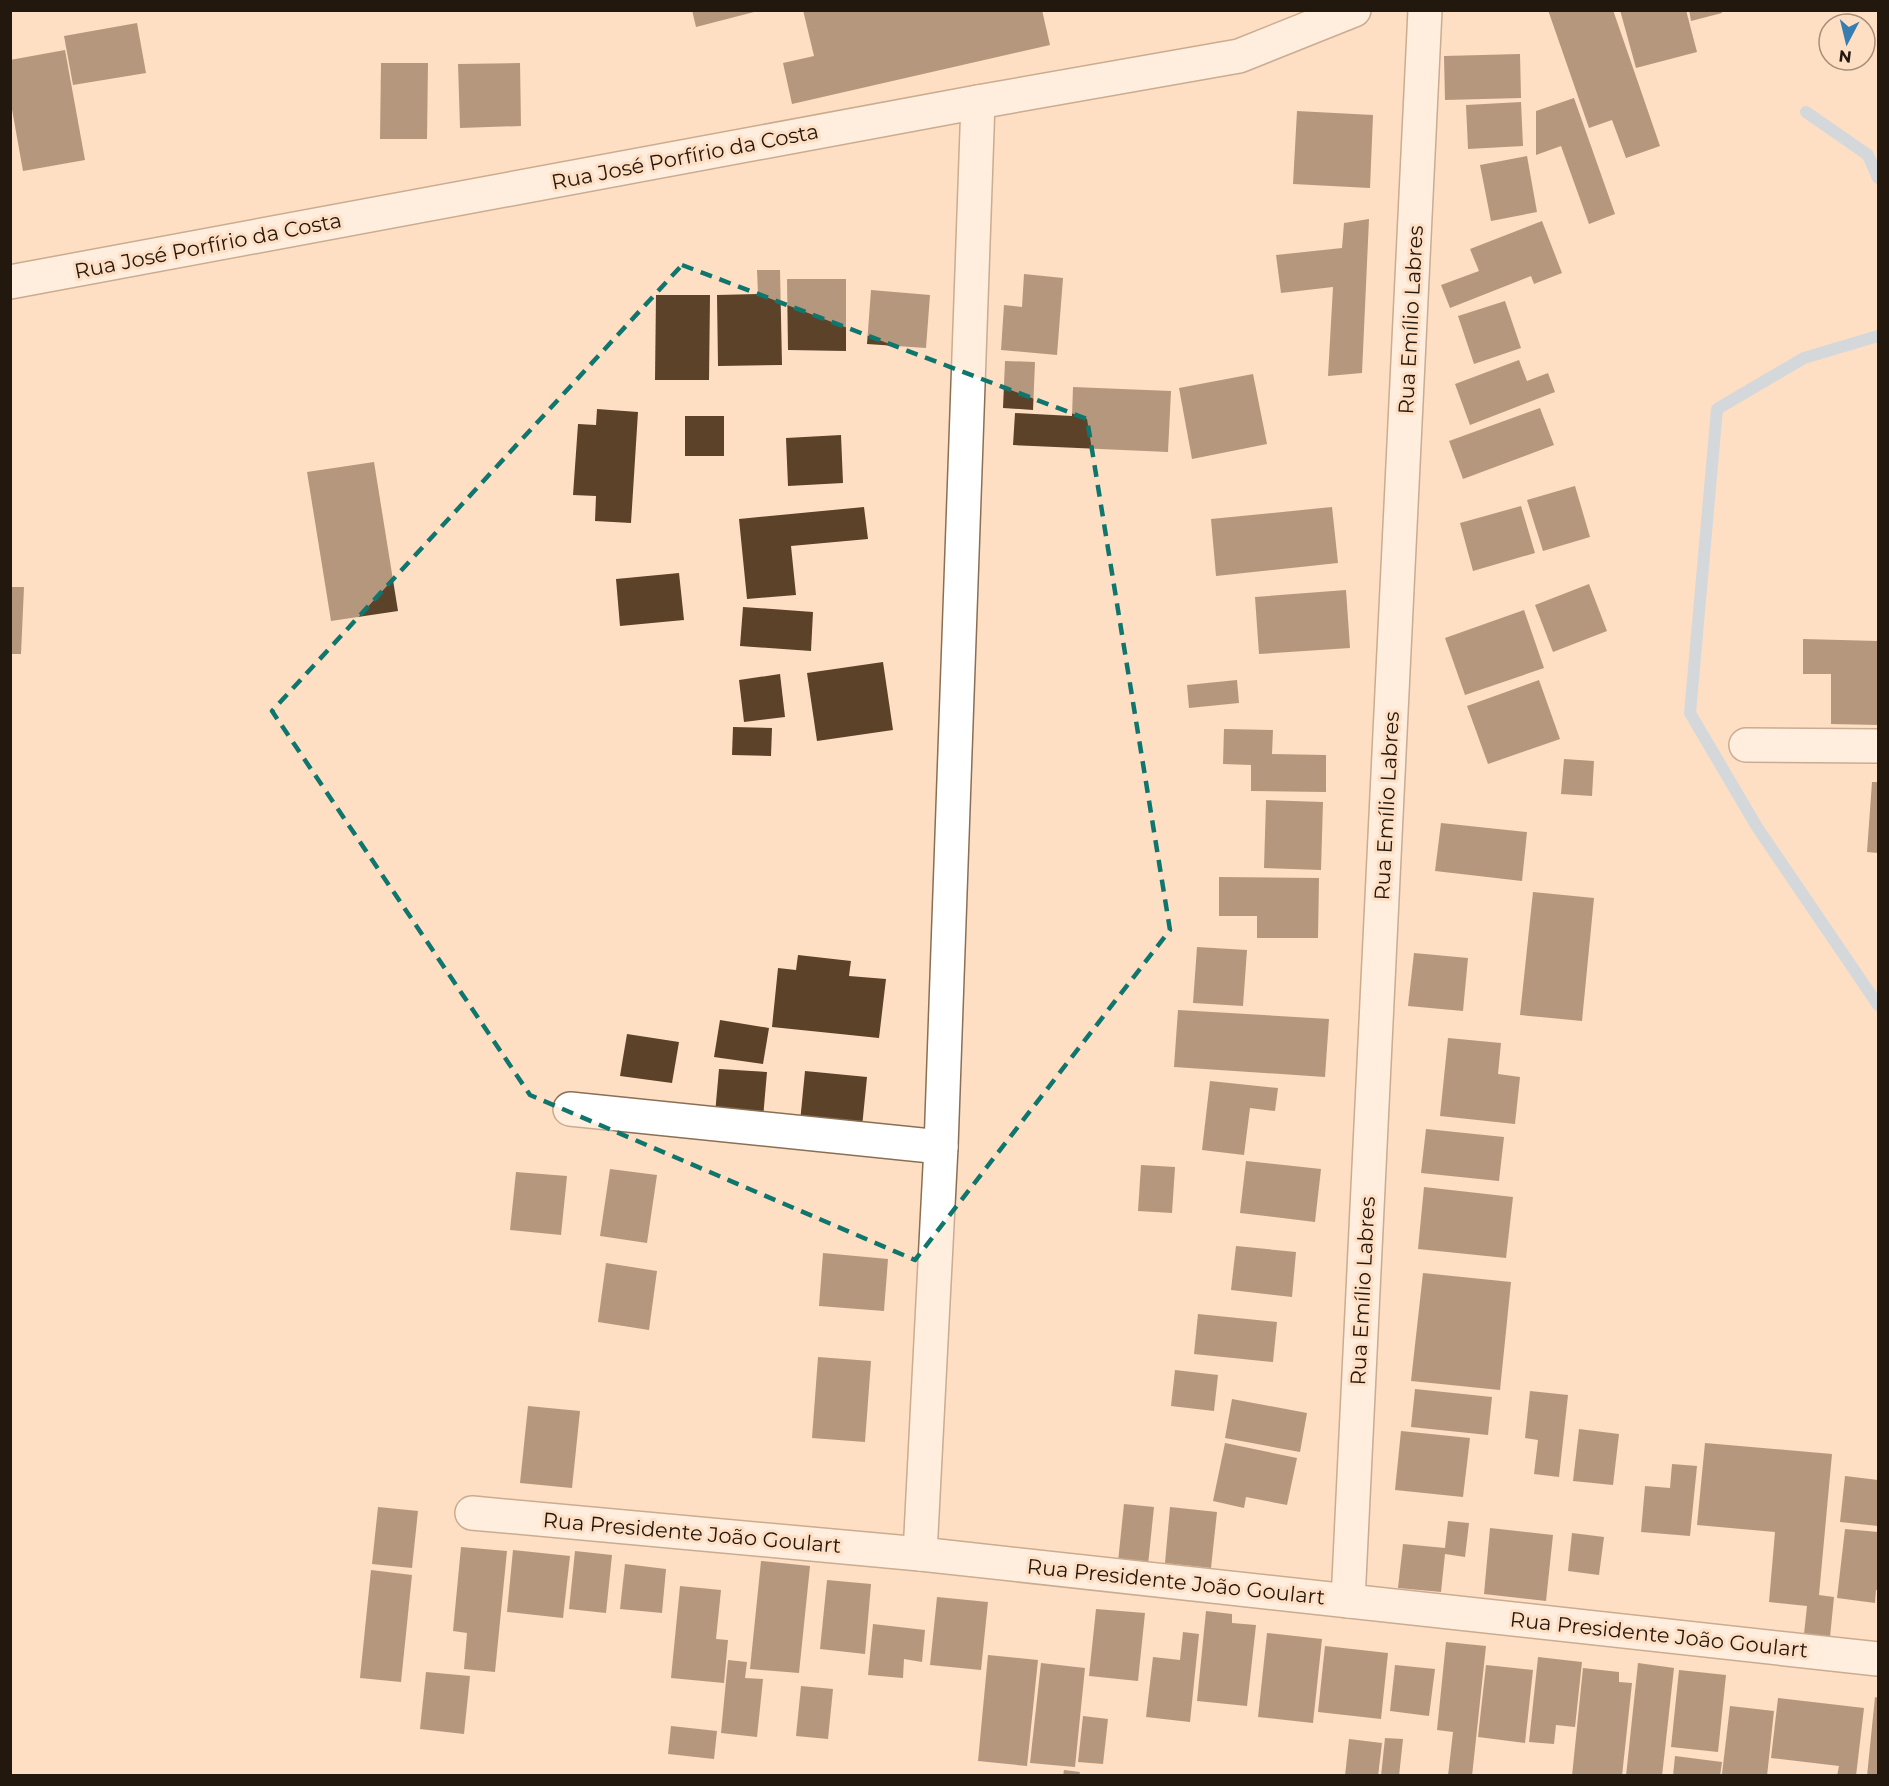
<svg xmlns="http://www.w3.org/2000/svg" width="1889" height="1786" font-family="Montserrat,sans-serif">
<rect width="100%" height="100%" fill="#ffdfc3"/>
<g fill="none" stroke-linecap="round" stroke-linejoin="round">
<g stroke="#a1d1f8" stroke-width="12">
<polyline points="1806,112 1868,155 1878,178"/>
<polyline points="1878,336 1804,358 1717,409 1690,713 1757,827 1878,1005"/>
</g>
</g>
<g fill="#5b4229">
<polygon points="692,10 757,10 758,11 696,27"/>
<polygon points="803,10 1042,10 1050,45 792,104 783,63 814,56"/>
<polygon points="1548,10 1613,10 1660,146 1626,158 1612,120 1589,128"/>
<polygon points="1620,10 1686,10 1697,52 1636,68"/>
<polygon points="1689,10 1721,10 1722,13 1691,21"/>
<polygon points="137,23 146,73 73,85 64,36"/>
<polygon points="65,50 85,160 23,171 10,98 10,60"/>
<polygon points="1520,54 1521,98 1445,100 1444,56"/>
<polygon points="381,63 428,63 427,139 380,139"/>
<polygon points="520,63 521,126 460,128 458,64"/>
<polygon points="1574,98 1615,214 1589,224 1561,146 1536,155 1536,111"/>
<polygon points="1521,102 1523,146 1468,149 1466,105"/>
<polygon points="1297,111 1373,115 1370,188 1293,184"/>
<polygon points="1527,156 1537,212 1491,221 1480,165"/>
<polygon points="1369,219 1362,373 1328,376 1333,287 1281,293 1276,255 1342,248 1344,223"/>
<polygon points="1542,221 1562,273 1534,284 1531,276 1450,308 1441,285 1479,271 1470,249"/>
<polygon points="757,270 780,270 782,365 718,366 717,295 758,294"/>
<polygon points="1024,274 1063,278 1057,355 1001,350 1004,305 1022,307"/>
<polygon points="787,279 846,279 846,351 788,350"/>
<polygon points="871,290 930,295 926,348 867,344"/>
<polygon points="656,295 710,295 709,380 655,380"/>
<polygon points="1505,301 1521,348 1474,364 1458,316"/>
<polygon points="1519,360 1527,381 1548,373 1555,392 1470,425 1455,384"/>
<polygon points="1005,361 1035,362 1033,410 1003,408"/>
<polygon points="1253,374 1267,444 1192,459 1179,388"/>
<polygon points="1073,387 1171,391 1168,452 1013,445 1015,413 1072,416"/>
<polygon points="1540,408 1554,445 1463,479 1449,441"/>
<polygon points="597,409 638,412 631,523 595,521 596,496 573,495 578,424 596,425"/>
<rect x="685" y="416" width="39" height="40"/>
<polygon points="841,435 843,483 788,486 786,438"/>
<polygon points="374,462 398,611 331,621 307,472"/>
<polygon points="1575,486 1590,537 1543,551 1527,500"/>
<polygon points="1521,506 1535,553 1473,571 1460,523"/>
<polygon points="864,507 868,539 791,546 796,595 747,599 739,519"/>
<polygon points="1332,507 1338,563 1216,576 1211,519"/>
<polygon points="679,573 684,620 620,626 616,579"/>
<polygon points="1589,584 1607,631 1553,652 1535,605"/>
<polygon points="10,587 24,587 21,654 10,654"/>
<polygon points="1346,590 1350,648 1259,654 1255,597"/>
<polygon points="743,607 813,612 811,651 740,646"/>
<polygon points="1524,610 1544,668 1465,695 1445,638"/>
<polygon points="1803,639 1878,641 1878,725 1831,724 1831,674 1803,674"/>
<polygon points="883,662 893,730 817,741 807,673"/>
<polygon points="780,674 785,717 744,722 739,680"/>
<polygon points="1237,680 1239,703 1189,708 1187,685"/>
<polygon points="1539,680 1560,739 1488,764 1467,706"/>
<polygon points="733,727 772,728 771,756 732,755"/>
<polygon points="1224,729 1273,730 1272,754 1326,755 1326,792 1251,791 1251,765 1223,764"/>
<polygon points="1564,759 1594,761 1592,796 1561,794"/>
<polygon points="1872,782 1878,782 1878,853 1867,852"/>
<polygon points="1266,800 1323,802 1321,870 1264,868"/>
<polygon points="1441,823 1527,832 1522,881 1435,871"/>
<polygon points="1219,877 1319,878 1318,938 1257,938 1257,916 1219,916"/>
<polygon points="1533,892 1594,898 1582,1021 1520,1015"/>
<polygon points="1197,947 1247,950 1243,1006 1193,1003"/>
<polygon points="1414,953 1468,958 1463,1011 1408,1006"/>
<polygon points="798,955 851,961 849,976 886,979 879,1038 772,1027 778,968 796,970"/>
<polygon points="1178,1010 1329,1019 1325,1077 1174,1067"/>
<polygon points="720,1020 769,1028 763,1064 714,1057"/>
<polygon points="627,1034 679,1042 672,1083 620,1076"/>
<polygon points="1448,1038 1501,1043 1498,1074 1520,1077 1515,1124 1440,1116"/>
<polygon points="719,1069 767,1072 763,1118 715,1114"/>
<polygon points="805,1071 867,1077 862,1127 800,1122"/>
<polygon points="1210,1081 1278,1088 1275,1111 1250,1108 1244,1155 1202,1150"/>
<polygon points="1426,1129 1504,1137 1499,1181 1421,1173"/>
<polygon points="1246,1161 1321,1169 1315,1222 1240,1213"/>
<polygon points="1141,1165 1175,1167 1172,1213 1138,1211"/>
<polygon points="610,1169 657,1175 647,1243 600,1236"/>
<polygon points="516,1172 567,1176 561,1235 510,1230"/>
<polygon points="1424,1187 1513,1197 1506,1258 1418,1249"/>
<polygon points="1236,1246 1296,1252 1292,1297 1231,1290"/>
<polygon points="823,1253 888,1259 884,1311 819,1306"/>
<polygon points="606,1263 657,1271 649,1330 598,1322"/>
<polygon points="1423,1273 1511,1282 1500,1390 1411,1381"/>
<polygon points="1198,1314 1277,1322 1273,1362 1194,1354"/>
<polygon points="818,1357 871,1361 865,1442 812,1438"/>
<polygon points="1175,1370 1218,1375 1214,1411 1171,1406"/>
<polygon points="1415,1389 1492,1397 1488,1435 1411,1427"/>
<polygon points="1530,1391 1568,1395 1559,1477 1534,1474 1538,1440 1525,1438"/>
<polygon points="1232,1399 1307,1413 1300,1452 1225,1438"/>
<polygon points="528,1406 580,1411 572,1488 520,1483"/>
<polygon points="1579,1429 1619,1434 1613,1485 1573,1481"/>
<polygon points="1401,1431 1470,1438 1463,1497 1395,1490"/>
<polygon points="1225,1443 1297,1458 1287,1505 1246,1497 1244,1508 1213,1501"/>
<polygon points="1705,1443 1832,1454 1819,1595 1834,1597 1830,1637 1804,1634 1807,1606 1769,1602 1775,1532 1697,1525"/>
<polygon points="1672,1464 1697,1466 1690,1536 1641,1532 1645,1486 1670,1488"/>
<polygon points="1845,1476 1878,1480 1878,1526 1840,1522"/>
<polygon points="1124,1504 1154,1507 1148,1565 1118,1562"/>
<polygon points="378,1507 418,1511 412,1568 372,1564"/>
<polygon points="1170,1507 1217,1512 1211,1568 1165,1563"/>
<polygon points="1448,1521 1469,1523 1465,1557 1445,1554 1441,1592 1398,1588 1403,1544 1445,1548"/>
<polygon points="1490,1528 1553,1535 1546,1601 1484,1594"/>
<polygon points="1845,1529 1878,1532 1878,1590 1876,1590 1875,1603 1837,1598"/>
<polygon points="1572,1533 1604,1537 1599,1575 1568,1571"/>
<polygon points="461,1547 507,1551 495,1672 464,1669 467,1633 453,1631"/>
<polygon points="513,1550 570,1556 563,1618 507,1612"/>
<polygon points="575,1551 612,1555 606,1613 569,1609"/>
<polygon points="761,1561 810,1566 799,1673 750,1669"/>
<polygon points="625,1564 666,1569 662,1613 620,1609"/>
<polygon points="371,1570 412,1575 401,1682 360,1678"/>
<polygon points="827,1580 871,1584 865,1654 820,1649"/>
<polygon points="680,1586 721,1590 716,1639 728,1640 724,1683 671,1678"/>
<polygon points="937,1597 988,1602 981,1670 930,1665"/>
<polygon points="1096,1609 1145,1613 1138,1681 1089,1676"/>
<polygon points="1206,1611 1232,1614 1232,1623 1256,1625 1247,1706 1197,1701"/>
<polygon points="873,1624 925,1630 922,1662 904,1659 903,1678 868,1675"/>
<polygon points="1183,1632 1199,1634 1190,1722 1146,1717 1153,1657 1180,1660"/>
<polygon points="1267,1633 1322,1639 1313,1723 1258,1717"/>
<polygon points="1446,1642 1486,1646 1472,1776 1448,1776 1453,1732 1437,1730"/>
<polygon points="1325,1646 1388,1653 1381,1719 1318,1712"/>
<polygon points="988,1655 1038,1660 1027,1766 978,1761"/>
<polygon points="1538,1657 1582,1662 1575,1727 1556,1725 1554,1744 1529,1742"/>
<polygon points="728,1660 747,1662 745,1678 763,1679 757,1737 721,1733"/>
<polygon points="1041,1663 1085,1668 1075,1767 1030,1763"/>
<polygon points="1638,1663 1674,1668 1662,1776 1626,1776"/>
<polygon points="1395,1665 1435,1669 1429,1716 1390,1711"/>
<polygon points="1486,1665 1533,1670 1525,1743 1478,1737"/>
<polygon points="1583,1668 1619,1672 1619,1682 1632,1683 1622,1776 1572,1776"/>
<polygon points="1679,1670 1726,1675 1718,1752 1671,1747"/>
<polygon points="426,1672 470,1676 464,1734 420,1729"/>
<polygon points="801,1686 833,1689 828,1739 796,1736"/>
<polygon points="1875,1697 1878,1698 1878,1776 1867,1776"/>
<polygon points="1778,1698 1864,1708 1856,1776 1837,1776 1839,1766 1771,1758"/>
<polygon points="1730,1706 1774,1711 1767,1776 1722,1774"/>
<polygon points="1083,1716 1108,1719 1103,1764 1078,1762"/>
<polygon points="671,1726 717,1731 714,1759 668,1754"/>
<polygon points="1385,1738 1403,1739 1399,1776 1381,1776"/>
<polygon points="1349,1739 1382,1743 1378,1776 1345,1776"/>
<polygon points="1675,1756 1722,1762 1720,1776 1673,1776"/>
<polygon points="1064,1770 1080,1772 1079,1776 1063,1776"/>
</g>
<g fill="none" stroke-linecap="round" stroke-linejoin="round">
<g stroke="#8a6f55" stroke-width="36">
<g id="street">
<polyline points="1746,745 1878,746"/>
<polyline points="570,1109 941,1147"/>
<polyline points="472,1513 920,1554 1878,1659"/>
<polyline points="920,1554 941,1147 978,102"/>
<polyline points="1348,1601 1425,10"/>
</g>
</g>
<g stroke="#8a6f55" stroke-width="36">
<polyline id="secondary" points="10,282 978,102 1239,56 1354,10"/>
</g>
<use href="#street" stroke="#fff" stroke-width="33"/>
<use href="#secondary" stroke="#fff" stroke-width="33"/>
</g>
<path d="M0 0H1889V1786H0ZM 682,265 L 1087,419 L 1170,930 L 915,1260 L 530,1095 L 272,711 Z" fill="#ffdfc3" fill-opacity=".55" fill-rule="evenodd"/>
<path fill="none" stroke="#0f766e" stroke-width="4.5" stroke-dasharray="12 8" stroke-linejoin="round" d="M 682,265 L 1087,419 L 1170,930 L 915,1260 L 530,1095 L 272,711 Z"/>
<g text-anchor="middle" stroke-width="6" stroke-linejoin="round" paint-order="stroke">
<g font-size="21" fill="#23180e" stroke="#ffdfc3">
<text transform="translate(685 157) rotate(-11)" y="7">Rua José Porfírio da Costa</text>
<text transform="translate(208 246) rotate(-11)" y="7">Rua José Porfírio da Costa</text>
<text transform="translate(1411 320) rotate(-87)" y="7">Rua Emílio Labres</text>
<text transform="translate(1387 806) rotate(-87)" y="7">Rua Emílio Labres</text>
<text transform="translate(1363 1291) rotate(-87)" y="7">Rua Emílio Labres</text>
<text transform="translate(692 1533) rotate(5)" y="7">Rua Presidente João Goulart</text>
<text transform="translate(1176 1582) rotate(6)" y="7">Rua Presidente João Goulart</text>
<text transform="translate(1659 1635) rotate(6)" y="7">Rua Presidente João Goulart</text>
</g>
</g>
<rect width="1889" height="1786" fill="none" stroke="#23180e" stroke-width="24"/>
<g transform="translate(1847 42) rotate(187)"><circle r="28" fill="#ffdfc3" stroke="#a78f7b" stroke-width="1.5"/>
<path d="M0-4.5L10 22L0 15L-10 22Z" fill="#367db2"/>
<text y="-9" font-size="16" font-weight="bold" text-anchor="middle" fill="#23180e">N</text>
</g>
</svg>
